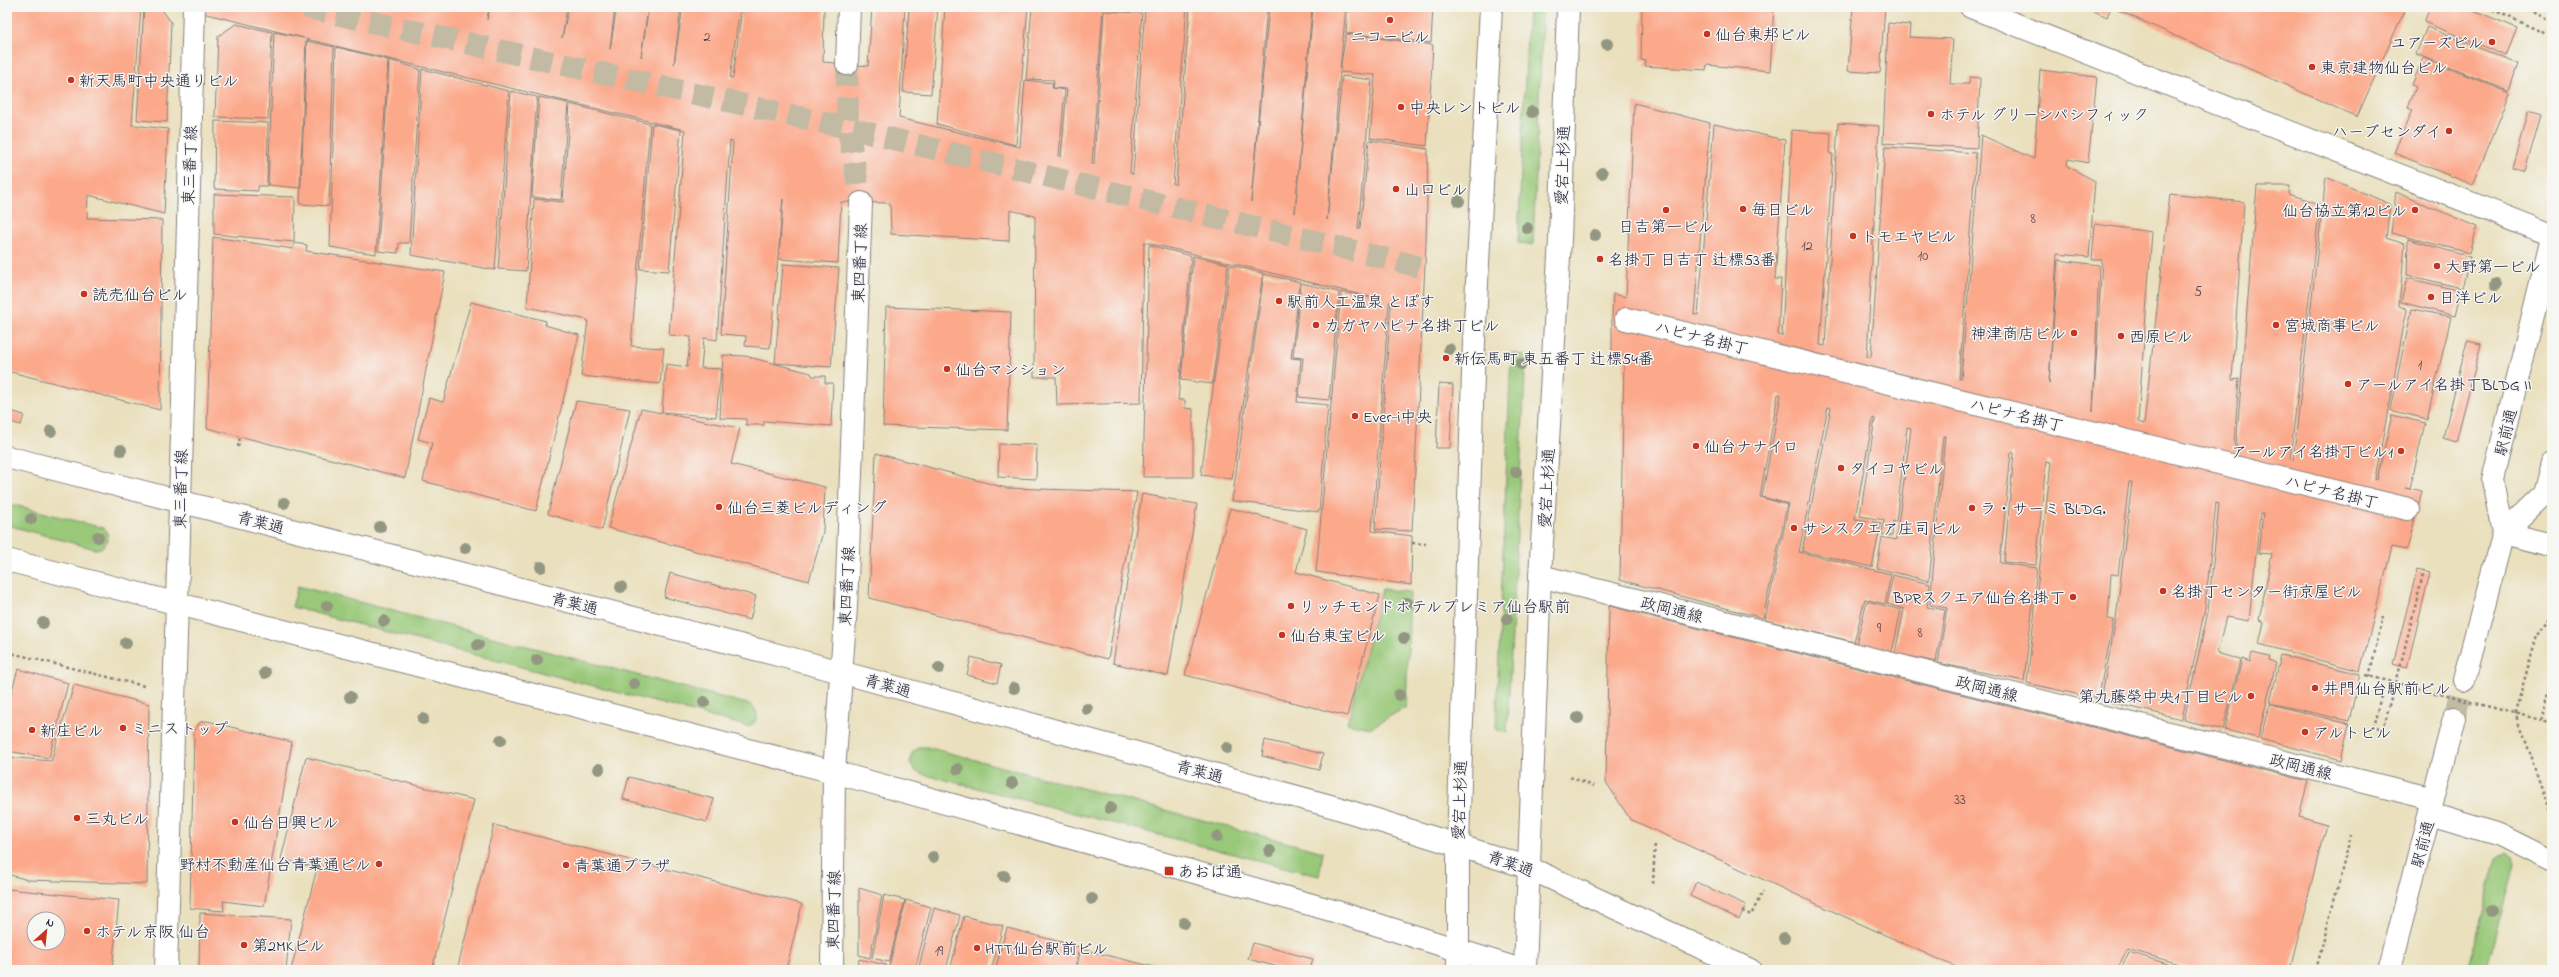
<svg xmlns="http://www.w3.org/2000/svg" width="2559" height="977" font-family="'Indie Flower','Klee One',sans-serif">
<rect width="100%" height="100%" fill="#f6f6f2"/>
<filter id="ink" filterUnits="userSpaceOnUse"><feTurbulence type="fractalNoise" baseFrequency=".025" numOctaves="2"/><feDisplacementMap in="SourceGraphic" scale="8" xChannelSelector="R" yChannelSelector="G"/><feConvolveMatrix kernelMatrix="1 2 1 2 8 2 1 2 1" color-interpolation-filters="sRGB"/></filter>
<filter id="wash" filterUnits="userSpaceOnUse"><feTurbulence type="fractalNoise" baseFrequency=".012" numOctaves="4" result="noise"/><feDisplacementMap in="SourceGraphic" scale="16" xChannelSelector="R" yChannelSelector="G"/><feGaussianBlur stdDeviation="0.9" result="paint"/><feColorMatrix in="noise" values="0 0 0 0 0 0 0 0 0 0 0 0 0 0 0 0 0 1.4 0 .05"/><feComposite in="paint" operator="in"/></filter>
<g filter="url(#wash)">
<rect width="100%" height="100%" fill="#eae0bd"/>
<g fill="#98c878" stroke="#5d755a">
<polygon points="1528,7 1543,7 1533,245 1518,243"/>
<polygon points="1511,353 1526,356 1507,733 1496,729"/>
<polygon points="7,503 103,528 107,531 108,541 101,548 95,549 7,525"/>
<path d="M 298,586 L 751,705 C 760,711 759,725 746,726 L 292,607 Z"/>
<polygon points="1382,589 1410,592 1406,707 1370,728 1347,723"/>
<polygon points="919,747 927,747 1323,852 1319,876 922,774 915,771 910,762 912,753"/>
<polygon points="2507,852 2512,856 2514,865 2486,970 2468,970 2497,858"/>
</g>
<g id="blocks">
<g fill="#fca88a" fill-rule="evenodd">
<polygon points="7,7 141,7 132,125 168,129 164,214 88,195 87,218 162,220 160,410 7,371"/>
<polygon points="144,7 160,7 171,22 167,122 137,120"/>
<polygon points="178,7 456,7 457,13 458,7 489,7 487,20 490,7 567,7 562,38 569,7 615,7 610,49 617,7 648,7 641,57 649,7 681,7 674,64 683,7 740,7 730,78 733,78 742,7 824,7 823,62 868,66 872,7 905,7 899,118 1020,147 1025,80 1053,83 1052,88 1065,90 1059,156 1061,157 1067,89 1053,88 1054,80 1026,79 1032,7 1103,7 1092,164 1094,165 1104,11 1142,13 1130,173 1133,174 1145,7 1187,7 1173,184 1176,184 1190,7 1267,7 1251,202 1269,7 1312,7 1295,213 1313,7 1346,7 1340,70 1346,34 1433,45 1427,146 1370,138 1375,75 1340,72 1327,220 1342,76 1372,80 1358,228 1360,228 1369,140 1428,149 1426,244 1412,531 1375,529 1391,302 1389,302 1372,531 1412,536 1411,585 1316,572 1341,292 1378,299 1144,242 1141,403 1057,405 1056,377 1034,377 1035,216 1010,210 1009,241 891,234 890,203 841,202 838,263 779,259 783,199 770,348 745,346 746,336 721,334 733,142 730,141 717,340 704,338 701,368 721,369 716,417 662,412 666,364 687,367 691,337 669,335 685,130 306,39 300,188 268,185 274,32 304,38"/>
<polygon points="909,7 938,7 931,94 903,92"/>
<polygon points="945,7 1028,7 1016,145 937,124"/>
<polygon points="1348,7 1433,7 1431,43 1346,33"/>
<polygon points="1642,7 1774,7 1770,71 1707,65 1706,70 1645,66 1646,61 1641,60"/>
<polygon points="1853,7 1885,7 1880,73 1848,71"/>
<polygon points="2085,7 2406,7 2357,117 2111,7 2107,17"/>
<polygon points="2430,7 2466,7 2517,28 2506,56 2424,22"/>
<polygon points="1888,23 1910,25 1909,37 1953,39 1950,84 1969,84 1970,77 1980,78 1977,148 1883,143"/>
<polygon points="236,24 272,32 268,119 215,117 218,36"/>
<polygon points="2427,27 2518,64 2509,91 2416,54"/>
<polygon points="307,41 334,47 329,206 300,204"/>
<polygon points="336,47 388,60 376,254 330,247"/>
<polygon points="2423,58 2510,93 2473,185 2394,153 2412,110 2408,108 2416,87 2412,85"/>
<polygon points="389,60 420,69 409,243 399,243 398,253 378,251"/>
<polygon points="422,69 509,91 495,270 411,255"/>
<polygon points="2040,70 2097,77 2088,163 2068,159 2067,166 2095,181 2089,257 2057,254 2049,383 2058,260 2099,265 2093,412 2102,260 2092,260 2095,224 2152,232 2138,422 2144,424 2170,194 2244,202 2232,380 2239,379 2234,445 2236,446 2257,186 2290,186 2289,194 2320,204 2290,459 2293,460 2326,177 2390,204 2386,238 2405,244 2399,306 2407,309 2375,479 2377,480 2392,415 2425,423 2410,488 2405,487 2422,491 2407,550 2392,547 2360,671 2259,644 2264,622 2259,620 2272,554 2258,553 2263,514 2260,514 2249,621 2226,617 2217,653 2240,660 2223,730 2184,720 2208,612 2219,504 2216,503 2205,608 2182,719 2101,700 2116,619 2132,482 2129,482 2118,575 2111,574 2108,619 2114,620 2098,699 2027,683 2051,462 2046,461 2036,565 2004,562 2014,453 2011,452 2000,563 2037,568 2024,681 1938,663 1947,608 1930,605 1945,436 1943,436 1929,581 1877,568 1882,537 1896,540 1911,428 1907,427 1896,522 1893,521 1892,536 1882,534 1884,520 1860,516 1875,419 1873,418 1855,519 1881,523 1872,567 1802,551 1831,408 1828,407 1799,552 1891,574 1885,604 1865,599 1854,642 1765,620 1789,504 1762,497 1781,395 1778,394 1760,497 1787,505 1763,618 1620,580 1624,356 1612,354 1612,316 1613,294 1626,297 1634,103 1710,123 1694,314 1698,315 1714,124 1785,140 1775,279 1781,279 1778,335 1782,336 1792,130 1831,133 1830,154 1833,154 1820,345 1825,346 1838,123 1879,126 1867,357 1871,357 1885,147 1976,153 1959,379 1961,379 1981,135 2034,159"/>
<polygon points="511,91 537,97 526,271 498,269"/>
<polygon points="539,97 568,103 561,200 532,197"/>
<polygon points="570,104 650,124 631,346 664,348 660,384 581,376 588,320 527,307 534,199 563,202"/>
<polygon points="2528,111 2541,115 2525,171 2512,167"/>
<polygon points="215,121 268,123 267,186 258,186 258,191 214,189"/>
<polygon points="652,124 681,130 669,271 640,269"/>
<polygon points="2396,192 2477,227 2470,253 2391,233"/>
<polygon points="214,194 295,197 294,242 214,234"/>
<polygon points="213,237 293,249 294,243 307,245 306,251 445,272 405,478 207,428"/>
<polygon points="2408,239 2470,257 2462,288 2407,275"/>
<polygon points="1149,245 1191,256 1178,400 1185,400 1185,408 1193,409 1193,477 1143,477"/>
<polygon points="1193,256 1228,264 1212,384 1181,380"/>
<polygon points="783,264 839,268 831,367 775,363"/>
<polygon points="1230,265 1263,273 1232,479 1201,475"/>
<polygon points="1264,274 1300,282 1291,358 1301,359 1297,402 1328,405 1319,512 1232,501"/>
<polygon points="2407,278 2461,291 2455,316 2401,302"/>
<polygon points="1301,283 1339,292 1329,400 1299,397 1303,358 1293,357"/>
<polygon points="471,302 546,321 545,325 579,335 536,511 423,481 432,443 418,439 429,398 443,402"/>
<polygon points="886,307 1011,312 1007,430 883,426"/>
<polygon points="2412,309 2451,317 2427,419 2390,410"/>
<polygon points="2467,341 2481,344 2456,442 2443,438"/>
<polygon points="723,355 745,356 811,373 812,376 825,376 825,383 833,383 831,426 764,421 764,425 746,425 746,419 720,418"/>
<polygon points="1439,384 1453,385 1450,448 1436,448"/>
<polygon points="576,401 630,409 602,530 548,514"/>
<polygon points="641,409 740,428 731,464 825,487 823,532 809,581 608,528"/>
<polygon points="7,410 24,415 21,425 7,421"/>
<polygon points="999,444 1037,445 1036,479 998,477"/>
<polygon points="876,453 1006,488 1137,492 1108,659 869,598"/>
<polygon points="1142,494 1197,504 1168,676 1113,663"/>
<polygon points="1230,508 1307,529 1296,572 1380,595 1347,716 1185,675"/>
<polygon points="2417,570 2430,573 2407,668 2393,664"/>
<polygon points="670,573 756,596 750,620 664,597"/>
<polygon points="1893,575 1930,584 1927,607 1945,610 1936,662 1895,653 1904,609 1887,604"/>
<polygon points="1867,601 1901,610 1892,652 1856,644"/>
<polygon points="1609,606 2308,781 2299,816 2326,824 2290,970 2200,970 2127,949 2117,970 1962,970 1630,819 1606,782"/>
<polygon points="2252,653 2270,657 2269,660 2276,663 2258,738 2225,730 2242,659 2250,662"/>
<polygon points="2281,655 2360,674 2349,721 2270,703"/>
<polygon points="971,657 1001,665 997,683 967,675"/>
<polygon points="18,669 68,683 49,758 7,751 7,709"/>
<polygon points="74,685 149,704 147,884 28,880 7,874 7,757 51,761"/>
<polygon points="2270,704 2349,724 2341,760 2260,739"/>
<polygon points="207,721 292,742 264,906 223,901 224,911 190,908 194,732 200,722"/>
<polygon points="1265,740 1323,754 1319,770 1262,756"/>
<polygon points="306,757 474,800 432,970 291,970 317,868 281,859"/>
<polygon points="629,777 714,799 707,822 623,799"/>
<polygon points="494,825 802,904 786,970 457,970"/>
<polygon points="1696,882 1746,905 1739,919 1690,896"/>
<polygon points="859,888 882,895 870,958 859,955"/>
<path d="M 7,889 L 119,900 L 112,970 L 7,970 ZM 34,919 L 58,919 L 58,943 L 34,943 Z"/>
<polygon points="884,895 905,900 889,962 872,958"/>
<polygon points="906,900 931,907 915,970 888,970"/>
<polygon points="934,908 960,915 946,970 918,970"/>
<polygon points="200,913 291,919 286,970 199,970"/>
<polygon points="964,916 1003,926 991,970 950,970"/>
<polygon points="1007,928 1080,947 1074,970 995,970"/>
<polygon points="1253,943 1313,959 1310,970 1289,970 1248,959"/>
<polygon points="1081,949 1163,969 1163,970 1076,970"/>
<polygon points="2129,952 2187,970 2121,970"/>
<polygon points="859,959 886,965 886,970 858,970"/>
</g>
</g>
</g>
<g filter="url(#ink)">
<use href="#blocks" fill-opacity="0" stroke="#86817c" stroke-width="1"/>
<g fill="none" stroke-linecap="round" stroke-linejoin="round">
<g stroke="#c2baa3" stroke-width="22" stroke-dasharray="22 11" stroke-linecap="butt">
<polyline points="305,7 848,128 1425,268"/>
<polyline points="847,64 848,128 861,203"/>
<polyline points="2454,718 2464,680"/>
</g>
<g stroke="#86817c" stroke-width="24">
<g id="minor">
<polyline points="1971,7 2552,235"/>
<polyline points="847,64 849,7"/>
<polyline points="1626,319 2408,509"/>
<polyline points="7,457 782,656 1338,808 1527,867 1750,970"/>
<polyline points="2503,533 2544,494 2552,463"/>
<polyline points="2503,533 2552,545"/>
<polyline points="7,560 834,772 1334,911 1521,970"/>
<polyline points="1540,576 2433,799"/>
<polyline points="2464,680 2503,533 2493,480 2552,237"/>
<polyline points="2430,814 2500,835 2552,861"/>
<path d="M 166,970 C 178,649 184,328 194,7"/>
<polyline points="832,970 834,772 846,607 861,203"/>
<polyline points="1458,970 1458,845 1474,342 1491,7"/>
<polyline points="1525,970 1540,576 1560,240 1568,7"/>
<polyline points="2389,970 2454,718"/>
</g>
</g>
<g stroke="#86817c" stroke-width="2.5" stroke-dasharray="3 3" stroke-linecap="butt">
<polyline points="2487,7 2546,34"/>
<polyline points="2523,7 2552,21"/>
<polyline points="238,447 240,437"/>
<polyline points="1412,543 1426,544"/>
<polyline points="2552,618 2537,635 2515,713 2552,817"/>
<polyline points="7,652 144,686"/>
<polyline points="2552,676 2541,720 2552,723"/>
<polyline points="2369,677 2383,616"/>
<polyline points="2396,683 2424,571"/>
<polyline points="2381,696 2373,727 2383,730 2395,683"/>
<polyline points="1570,777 1594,786"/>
<polyline points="1653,884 1655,842"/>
<polyline points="1742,911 1751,915 1763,891"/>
<polyline points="2316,970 2351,835"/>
</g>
<use href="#minor" stroke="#fff" stroke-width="22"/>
<polyline stroke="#86817c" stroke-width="2.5" stroke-dasharray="3 3" stroke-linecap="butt" points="2365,675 2541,720"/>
</g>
<g fill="#939781">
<circle cx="1607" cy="44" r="6"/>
<circle cx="1532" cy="112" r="6"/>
<circle cx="1602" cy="173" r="6"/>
<circle cx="1459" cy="201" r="6"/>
<circle cx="1527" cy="228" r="6"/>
<circle cx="1595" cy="235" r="6"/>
<circle cx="2496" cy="284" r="6"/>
<circle cx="1449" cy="349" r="6"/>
<circle cx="1521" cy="364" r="6"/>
<circle cx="51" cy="431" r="6"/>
<circle cx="121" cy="450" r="6"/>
<circle cx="1516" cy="472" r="6"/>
<circle cx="284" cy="503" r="6"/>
<circle cx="31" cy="519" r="6"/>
<circle cx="380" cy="527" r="6"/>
<circle cx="98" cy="537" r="6"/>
<circle cx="465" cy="548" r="6"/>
<circle cx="541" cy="567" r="6"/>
<circle cx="621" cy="587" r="6"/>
<circle cx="1407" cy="603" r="6"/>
<circle cx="327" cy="606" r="6"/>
<circle cx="1507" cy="619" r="6"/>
<circle cx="384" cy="621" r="6"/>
<circle cx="43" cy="623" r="6"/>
<circle cx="1404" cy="638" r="6"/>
<circle cx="126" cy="643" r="6"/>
<circle cx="478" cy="645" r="6"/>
<circle cx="537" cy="660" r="6"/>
<circle cx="939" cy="668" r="6"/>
<circle cx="265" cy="673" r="6"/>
<circle cx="634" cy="684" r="6"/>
<circle cx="1014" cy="688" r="6"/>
<circle cx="1399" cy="695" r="6"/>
<circle cx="350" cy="697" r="6"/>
<circle cx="704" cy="702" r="6"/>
<circle cx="1087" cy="709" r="6"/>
<circle cx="1578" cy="718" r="6"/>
<circle cx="423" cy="719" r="6"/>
<circle cx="501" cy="740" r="6"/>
<circle cx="1227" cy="748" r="6"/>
<circle cx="599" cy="769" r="6"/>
<circle cx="958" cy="769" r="6"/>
<circle cx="1012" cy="783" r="6"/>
<circle cx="1110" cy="808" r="6"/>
<circle cx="1217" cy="837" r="6"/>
<circle cx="1270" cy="851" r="6"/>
<circle cx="933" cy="857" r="6"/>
<circle cx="1004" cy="876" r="6"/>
<circle cx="1092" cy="899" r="6"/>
<circle cx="2492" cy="910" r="6"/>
<circle cx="1184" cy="923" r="6"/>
<circle cx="1784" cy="938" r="6"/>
</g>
</g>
<g fill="#c8321e" stroke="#f6f6f2" stroke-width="1.5">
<circle cx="1390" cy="20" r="4"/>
<circle cx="1707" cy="34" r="4"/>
<circle cx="2492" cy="42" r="4"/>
<circle cx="2312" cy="67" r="4"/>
<circle cx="71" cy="80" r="4"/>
<circle cx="1401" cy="107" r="4"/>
<circle cx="1931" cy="114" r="4"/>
<circle cx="2449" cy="131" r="4"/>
<circle cx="1396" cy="189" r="4"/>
<circle cx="1743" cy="209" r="4"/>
<circle cx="1666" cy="210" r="4"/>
<circle cx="2415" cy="210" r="4"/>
<circle cx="1853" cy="236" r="4"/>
<circle cx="1600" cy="259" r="4"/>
<circle cx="2437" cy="266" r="4"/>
<circle cx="84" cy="294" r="4"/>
<circle cx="2431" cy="297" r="4"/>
<circle cx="1279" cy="301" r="4"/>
<circle cx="1316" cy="325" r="4"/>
<circle cx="2276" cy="325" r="4"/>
<circle cx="2074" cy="333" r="4"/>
<circle cx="2121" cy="336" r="4"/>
<circle cx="1446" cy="358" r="4"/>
<circle cx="947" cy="369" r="4"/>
<circle cx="2348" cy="384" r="4"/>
<circle cx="1355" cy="416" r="4"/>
<circle cx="1696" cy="446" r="4"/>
<circle cx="2401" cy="451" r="4"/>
<circle cx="1841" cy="468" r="4"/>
<circle cx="719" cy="507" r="4"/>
<circle cx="1972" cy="508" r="4"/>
<circle cx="1794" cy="528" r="4"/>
<circle cx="2163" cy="591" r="4"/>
<circle cx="2073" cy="597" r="4"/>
<circle cx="1291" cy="606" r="4"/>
<circle cx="1282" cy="635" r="4"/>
<circle cx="2315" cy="688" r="4"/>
<circle cx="2251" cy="696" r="4"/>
<circle cx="123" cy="728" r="4"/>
<circle cx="32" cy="730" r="4"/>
<circle cx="2305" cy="732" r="4"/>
<circle cx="77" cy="818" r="4"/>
<circle cx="235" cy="822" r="4"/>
<circle cx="379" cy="864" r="4"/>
<circle cx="566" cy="865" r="4"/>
<rect x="1164" y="866" width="10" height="10" rx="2"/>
<circle cx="87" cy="931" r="4"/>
<circle cx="244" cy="945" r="4"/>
<circle cx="977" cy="948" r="4"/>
</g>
<g text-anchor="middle" stroke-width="3" stroke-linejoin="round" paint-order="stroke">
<g font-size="14" fill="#58444f">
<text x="707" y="41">2</text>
<text x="2033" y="223">8</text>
<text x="1807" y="250">12</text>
<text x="1923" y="260">10</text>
<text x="2198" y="296">5</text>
<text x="2420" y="369">1</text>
<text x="1879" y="632">9</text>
<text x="1920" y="637">8</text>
<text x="1960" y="804">33</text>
<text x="939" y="955">19</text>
</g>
<g font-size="16" fill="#22223b" stroke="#f6f6f2" text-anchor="start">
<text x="1715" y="40">仙台東邦ビル</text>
<text x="1390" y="42" text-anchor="middle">ニコービル</text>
<text x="2484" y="48" text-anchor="end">ユアーズビル</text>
<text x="2320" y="73">東京建物仙台ビル</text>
<text x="79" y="86">新天馬町中央通りビル</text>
<text x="1409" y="113">中央レントビル</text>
<text x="1939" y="120">ホテル グリーンパシフィック</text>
<text x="2441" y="137" text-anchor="end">ハーブセンダイ</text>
<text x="1404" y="195">山口ビル</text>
<text x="1751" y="215">毎日ビル</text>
<text x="2407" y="216" text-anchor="end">仙台協立第12ビル</text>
<text x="1666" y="232" text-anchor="middle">日吉第一ビル</text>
<text x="1861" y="242">トモエヤビル</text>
<text x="1608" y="265">名掛丁 日吉丁 辻標53番</text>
<text x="2445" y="272">大野第一ビル</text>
<text x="92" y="300">読売仙台ビル</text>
<text x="2439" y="303">日洋ビル</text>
<text x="1287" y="307">駅前人工温泉 とぽす</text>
<text x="1324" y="331">カガヤハピナ名掛丁ビル</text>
<text x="2284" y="331">宮城商事ビル</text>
<text x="2066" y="339" text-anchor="end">神津商店ビル</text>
<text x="2129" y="342">西原ビル</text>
<text x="1454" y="364">新伝馬町 東五番丁 辻標54番</text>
<text x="955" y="375">仙台マンション</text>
<text x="2356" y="390">アールアイ名掛丁BLDG II</text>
<text x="1363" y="422">Ever-i中央</text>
<text x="1704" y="452">仙台ナナイロ</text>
<text x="2393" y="457" text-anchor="end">アールアイ名掛丁ビル1</text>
<text x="1849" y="474">タイコヤビル</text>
<text x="727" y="513">仙台三菱ビルディング</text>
<text x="1980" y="514">ラ・サーミ BLDG.</text>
<text x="1802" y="534">サンスクエア庄司ビル</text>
<text x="2171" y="597">名掛丁センター街京屋ビル</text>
<text x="2065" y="603" text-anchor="end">BPRスクエア仙台名掛丁</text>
<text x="1299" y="612">リッチモンドホテルプレミア仙台駅前</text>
<text x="1290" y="641">仙台東宝ビル</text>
<text x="2323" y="694">井門仙台駅前ビル</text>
<text x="2243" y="702" text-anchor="end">第九藤榮中央1丁目ビル</text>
<text x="131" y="734">ミニストップ</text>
<text x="40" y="736">新庄ビル</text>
<text x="2313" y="738">アルトビル</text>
<text x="85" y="824">三丸ビル</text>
<text x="243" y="828">仙台日興ビル</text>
<text x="371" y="870" text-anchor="end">野村不動産仙台青葉通ビル</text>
<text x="574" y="871">青葉通プラザ</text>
<text x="1178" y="877">あおば通</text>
<text x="95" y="937">ホテル京阪 仙台</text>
<text x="252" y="951">第2MKビル</text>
<text x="985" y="954">HTT仙台駅前ビル</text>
</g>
<g font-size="16" fill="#22223b" stroke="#f6f6f2">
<text transform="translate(189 165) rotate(-88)" y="6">東三番丁線</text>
<text transform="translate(1562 165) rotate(-88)" y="6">愛宕上杉通</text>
<text transform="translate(859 263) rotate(-88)" y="6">東四番丁線</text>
<text transform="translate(1702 337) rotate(14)" y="6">ハピナ名掛丁</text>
<text transform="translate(2017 414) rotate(14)" y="6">ハピナ名掛丁</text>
<text transform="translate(2505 432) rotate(-76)" y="6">駅前通</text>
<text transform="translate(1546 488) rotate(-87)" y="6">愛宕上杉通</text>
<text transform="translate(180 489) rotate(-89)" y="6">東三番丁線</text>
<text transform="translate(2332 491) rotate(14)" y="6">ハピナ名掛丁</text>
<text transform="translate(261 522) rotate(15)" y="6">青葉通</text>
<text transform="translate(846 586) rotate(-87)" y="6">東四番丁線</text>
<text transform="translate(575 603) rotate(14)" y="6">青葉通</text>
<text transform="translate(1672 609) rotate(14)" y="6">政岡通線</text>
<text transform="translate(888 685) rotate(16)" y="6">青葉通</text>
<text transform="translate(1987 688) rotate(14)" y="6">政岡通線</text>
<text transform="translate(2301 766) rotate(14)" y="6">政岡通線</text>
<text transform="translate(1200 771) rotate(15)" y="6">青葉通</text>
<text transform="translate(1459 800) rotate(-88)" y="6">愛宕上杉通</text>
<text transform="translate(2422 844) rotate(-75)" y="6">駅前通</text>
<text transform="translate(1511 863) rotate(20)" y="6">青葉通</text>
<text transform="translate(833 910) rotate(-89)" y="6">東四番丁線</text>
</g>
</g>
<rect width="2559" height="977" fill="none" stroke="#f6f6f2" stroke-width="24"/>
<g transform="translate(46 931) rotate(27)"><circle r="19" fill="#f6f6f2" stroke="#a1a1a9"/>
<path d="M0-3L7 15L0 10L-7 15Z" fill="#c8321e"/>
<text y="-6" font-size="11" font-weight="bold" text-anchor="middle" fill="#22223b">N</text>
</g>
</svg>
